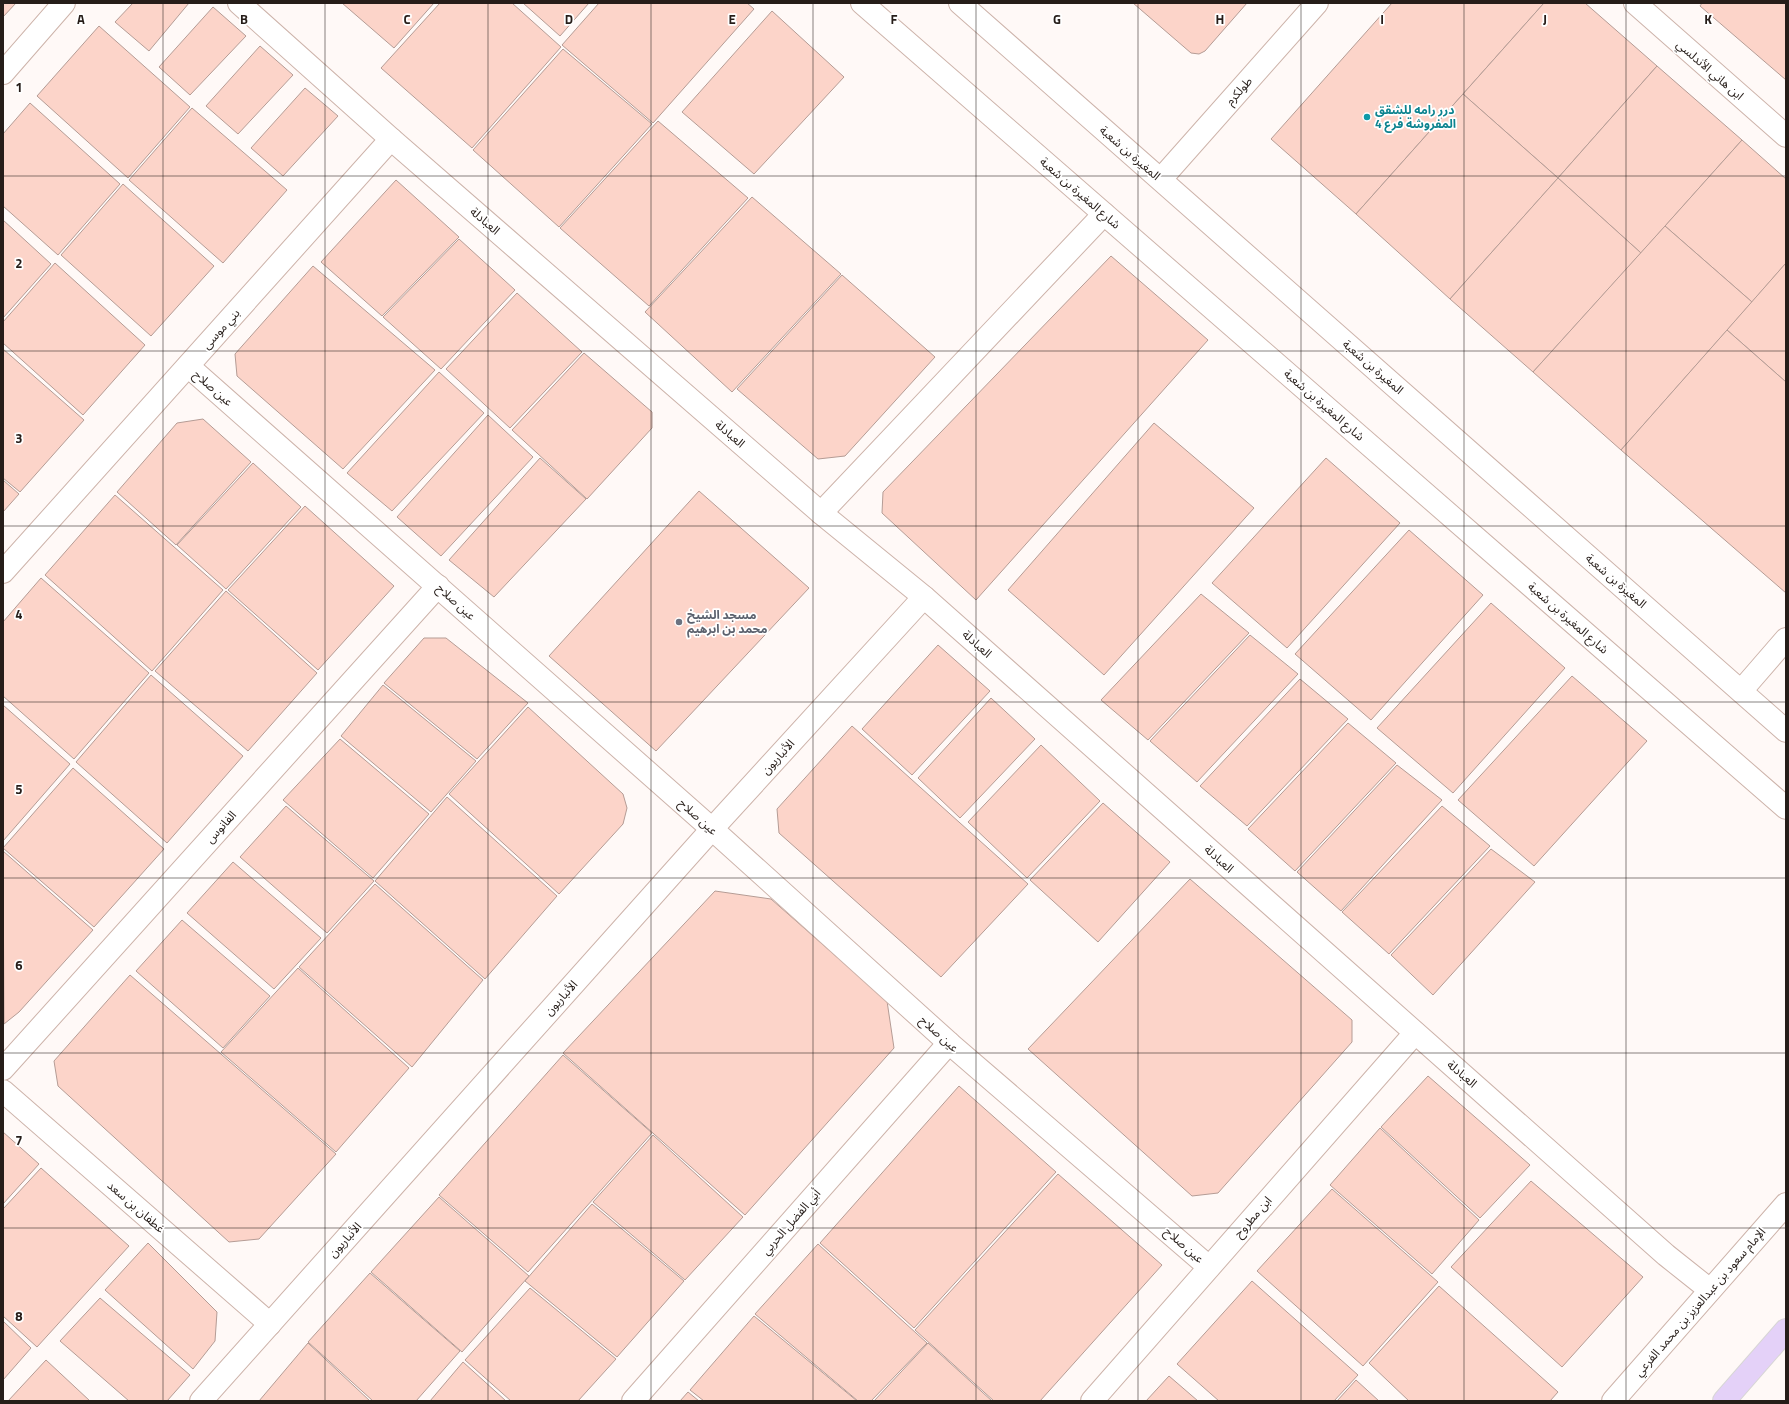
<svg xmlns="http://www.w3.org/2000/svg" width="1789" height="1404" font-family="'Titillium Web','Noto Sans Arabic',sans-serif">
<rect width="100%" height="100%" fill="#fff9f7"/>
<g fill="#fcd4c9" stroke="#b59c95">
<polygon points="3,3 16,3 3,17"/>
<polygon points="133,3 189,3 149,51 115,22"/>
<polygon points="342,3 434,3 394,48"/>
<polygon points="440,3 512,3 561,47 472,148 381,68"/>
<polygon points="523,3 589,3 560,36"/>
<polygon points="599,3 747,3 754,9 653,123 562,45"/>
<polygon points="1133,3 1247,3 1205,51 1199,54 1191,53"/>
<polygon points="1392,3 1544,3 1356,214 1271,139"/>
<polygon points="1544,3 1585,3 1657,66 1558,178 1463,94"/>
<polygon points="1702,3 1786,3 1786,80 1700,6"/>
<polygon points="213,7 246,36 190,95 159,67"/>
<polygon points="772,11 844,77 754,174 682,112"/>
<polygon points="99,26 190,107 128,178 37,96"/>
<polygon points="260,46 293,75 238,134 206,106"/>
<polygon points="563,49 652,124 559,227 473,150"/>
<polygon points="1657,66 1742,140 1641,253 1558,178"/>
<polygon points="305,88 338,116 283,176 251,148"/>
<polygon points="1463,94 1558,178 1450,299 1356,214"/>
<polygon points="30,103 120,184 58,255 3,206 3,134"/>
<polygon points="192,108 287,190 223,263 129,180"/>
<polygon points="658,121 748,198 649,306 560,228"/>
<polygon points="1742,140 1786,179 1786,263 1752,302 1665,226"/>
<polygon points="1558,178 1641,253 1533,372 1450,299"/>
<polygon points="396,180 459,237 382,316 321,262"/>
<polygon points="123,184 214,266 151,336 61,255"/>
<polygon points="752,197 841,274 732,392 645,312"/>
<polygon points="3,220 51,264 3,318"/>
<polygon points="1665,226 1752,302 1621,450 1533,372"/>
<polygon points="459,239 515,290 441,369 383,317"/>
<polygon points="1111,256 1208,340 976,600 882,513 883,492"/>
<polygon points="55,263 145,345 83,415 3,343 3,322"/>
<polygon points="1786,263 1786,382 1727,330"/>
<polygon points="313,266 435,370 343,469 237,376 235,354"/>
<polygon points="842,275 935,357 845,456 818,459 737,389"/>
<polygon points="517,293 582,352 510,428 446,369"/>
<polygon points="1727,330 1786,382 1786,593 1621,450"/>
<polygon points="3,349 84,420 20,492 3,478"/>
<polygon points="584,353 652,412 652,428 587,499 512,430"/>
<polygon points="439,372 484,413 392,511 347,473"/>
<polygon points="488,415 533,457 441,556 397,517"/>
<polygon points="203,419 251,462 176,545 117,492 177,423"/>
<polygon points="1154,423 1254,508 1104,675 1008,590"/>
<polygon points="540,458 586,499 494,597 449,560"/>
<polygon points="1326,458 1400,523 1287,648 1212,583"/>
<polygon points="253,463 301,507 226,589 177,545"/>
<polygon points="3,480 19,494 3,512"/>
<polygon points="699,491 809,588 656,751 549,656"/>
<polygon points="115,495 223,590 152,671 45,575"/>
<polygon points="305,506 394,586 318,670 228,590"/>
<polygon points="1409,530 1483,595 1371,720 1295,654"/>
<polygon points="41,578 149,673 74,759 3,696 3,622"/>
<polygon points="226,591 317,673 248,751 155,671"/>
<polygon points="1201,594 1249,633 1148,740 1101,700"/>
<polygon points="1491,603 1565,668 1453,793 1377,728"/>
<polygon points="1250,635 1298,674 1197,782 1150,741"/>
<polygon points="424,638 446,638 528,703 477,759 384,683"/>
<polygon points="938,645 990,691 912,775 862,729"/>
<polygon points="151,675 243,756 167,843 76,762"/>
<polygon points="1572,676 1647,741 1534,866 1458,800"/>
<polygon points="1300,679 1348,719 1247,826 1200,786"/>
<polygon points="383,685 476,761 431,812 341,736"/>
<polygon points="991,698 1035,739 960,818 918,778"/>
<polygon points="3,705 70,764 3,841"/>
<polygon points="528,707 623,794 627,808 623,824 559,894 449,794"/>
<polygon points="1348,723 1396,763 1295,871 1248,829"/>
<polygon points="852,726 1028,884 941,977 779,833 777,809"/>
<polygon points="340,739 429,814 373,878 283,800"/>
<polygon points="1041,745 1100,801 1027,878 968,822"/>
<polygon points="1397,765 1442,800 1341,911 1297,872"/>
<polygon points="73,768 164,849 94,927 3,848"/>
<polygon points="447,797 557,896 485,979 375,881"/>
<polygon points="1103,803 1170,862 1098,942 1030,880"/>
<polygon points="286,806 374,881 327,933 240,857"/>
<polygon points="1442,806 1490,846 1389,954 1342,912"/>
<polygon points="1491,849 1535,882 1433,995 1391,955"/>
<polygon points="3,851 93,930 19,1012 4,1024"/>
<polygon points="233,862 321,938 274,989 187,913"/>
<polygon points="1190,879 1352,1020 1352,1042 1218,1193 1192,1196 1028,1049"/>
<polygon points="375,884 483,980 412,1067 299,967"/>
<polygon points="715,891 771,899 887,1001 894,1048 745,1215 563,1053"/>
<polygon points="182,920 270,996 223,1048 136,971"/>
<polygon points="298,968 409,1068 336,1152 221,1052"/>
<polygon points="130,975 336,1154 259,1239 229,1242 58,1086 54,1061"/>
<polygon points="563,1055 652,1133 528,1272 439,1195"/>
<polygon points="1428,1076 1530,1165 1480,1218 1381,1127"/>
<polygon points="959,1086 1056,1172 914,1328 820,1243"/>
<polygon points="1380,1128 1479,1220 1432,1274 1330,1185"/>
<polygon points="3,1132 39,1164 3,1204"/>
<polygon points="653,1135 743,1217 685,1280 593,1202"/>
<polygon points="41,1168 129,1246 37,1347 3,1316 3,1209"/>
<polygon points="1058,1174 1162,1265 1040,1401 994,1401 915,1330"/>
<polygon points="1531,1181 1643,1277 1562,1367 1451,1267"/>
<polygon points="1332,1189 1438,1282 1363,1366 1257,1271"/>
<polygon points="439,1197 529,1276 462,1352 371,1272"/>
<polygon points="592,1204 684,1281 617,1357 525,1281"/>
<polygon points="148,1243 217,1312 215,1341 193,1369 105,1290"/>
<polygon points="818,1244 927,1343 871,1401 858,1401 755,1314"/>
<polygon points="370,1273 460,1351 416,1401 373,1401 308,1342"/>
<polygon points="1252,1281 1358,1375 1334,1401 1219,1401 1177,1364"/>
<polygon points="1439,1286 1558,1392 1550,1401 1409,1401 1369,1363"/>
<polygon points="530,1288 616,1359 578,1401 511,1401 465,1360"/>
<polygon points="100,1298 190,1375 167,1401 129,1401 60,1341"/>
<polygon points="754,1316 857,1401 704,1401 690,1390"/>
<polygon points="3,1321 31,1348 3,1380"/>
<polygon points="308,1343 370,1401 259,1401"/>
<polygon points="928,1343 992,1401 874,1401"/>
<polygon points="46,1360 90,1401 8,1401"/>
<polygon points="463,1362 506,1401 430,1401"/>
<polygon points="1169,1376 1198,1401 1146,1401"/>
<polygon points="1356,1380 1379,1401 1337,1401"/>
<polygon points="688,1392 699,1401 680,1401"/>
</g>
<g fill="none" stroke-linecap="round" stroke-linejoin="round">
<g stroke="#cdb3aa" stroke-width="24">
<g id="street">
<polyline points="239,3 391,139 821,513 924,597 1666,1255 1710,1290"/>
<polyline points="1635,3 1786,136"/>
<polyline points="3,73 64,3"/>
<polyline points="1161,179 1317,3"/>
<polyline points="188,366 712,829 949,1043 1209,1267"/>
<polyline points="821,513 1104,214"/>
<polyline points="3,572 391,139"/>
<polyline points="1741,691 1786,639"/>
<polyline points="3,1069 438,586"/>
<polyline points="3,1091 270,1324"/>
<polyline points="201,1401 712,829 924,597"/>
<polyline points="633,1401 949,1043"/>
<polyline points="1092,1401 1415,1033"/>
</g>
</g>
<g stroke="#cdb3aa" stroke-width="24">
<g id="secondary">
<polyline points="862,3 1786,808"/>
<polyline points="960,3 1786,731"/>
<polyline points="1613,1401 1786,1204"/>
</g>
</g>
<g stroke="#d8d6d6" stroke-width="24">
<polyline id="primary" points="1724,1401 1786,1330"/>
</g>
<use href="#street" stroke="#fff" stroke-width="22"/>
<use href="#secondary" stroke="#fff" stroke-width="22"/>
<use href="#primary" stroke="#e4d1f8" stroke-width="22"/>
</g>
<path fill="none" stroke="#261d19" stroke-width="1" stroke-opacity="0.55" d="M 163,3 L 163,1401M 325,3 L 325,1401M 488,3 L 488,1401M 651,3 L 651,1401M 813,3 L 813,1401M 976,3 L 976,1401M 1138,3 L 1138,1401M 1301,3 L 1301,1401M 1464,3 L 1464,1401M 1626,3 L 1626,1401M 3,176 L 1786,176M 3,351 L 1786,351M 3,526 L 1786,526M 3,702 L 1786,702M 3,878 L 1786,878M 3,1053 L 1786,1053M 3,1228 L 1786,1228"/>
<circle fill="#0f9aa8" stroke="#fff" stroke-width="1.5" cx="1367" cy="117" r="4"/>
<circle fill="#6b7280" stroke="#fff" stroke-width="1.5" cx="679" cy="622" r="4"/>
<g text-anchor="middle" stroke-width="3.5" stroke-linejoin="round" paint-order="stroke">
<g font-size="12" fill="#261d19" stroke="#fff">
<text transform="translate(1710 70) rotate(41)" y="4">ابن هاني الأندلسي</text>
<text transform="translate(1239 91) rotate(-48)" y="4">طولكرم</text>
<text transform="translate(1130 153) rotate(41)" y="4">المغيرة بن شعبة</text>
<text transform="translate(1080 193) rotate(41)" y="4">شارع المغيرة بن شعبة</text>
<text transform="translate(485 221) rotate(41)" y="4">العبادلة</text>
<text transform="translate(221 329) rotate(-48)" y="4">بني موسى</text>
<text transform="translate(1373 367) rotate(41)" y="4">المغيرة بن شعبة</text>
<text transform="translate(213 388) rotate(41)" y="4">عين صلاح</text>
<text transform="translate(1324 405) rotate(41)" y="4">شارع المغيرة بن شعبة</text>
<text transform="translate(730 434) rotate(41)" y="4">العبادلة</text>
<text transform="translate(1616 581) rotate(41)" y="4">المغيرة بن شعبة</text>
<text transform="translate(456 602) rotate(42)" y="4">عين صلاح</text>
<text transform="translate(1568 618) rotate(41)" y="4">شارع المغيرة بن شعبة</text>
<text transform="translate(977 644) rotate(42)" y="4">العبادلة</text>
<text transform="translate(778 757) rotate(-48)" y="4">الأنباريون</text>
<text transform="translate(698 817) rotate(42)" y="4">عين صلاح</text>
<text transform="translate(221 827) rotate(-48)" y="4">الفانوس</text>
<text transform="translate(1219 859) rotate(42)" y="4">العبادلة</text>
<text transform="translate(561 998) rotate(-48)" y="4">الأنباريون</text>
<text transform="translate(939 1034) rotate(42)" y="4">عين صلاح</text>
<text transform="translate(1462 1074) rotate(41)" y="4">العبادلة</text>
<text transform="translate(136 1207) rotate(41)" y="4">غطفان بن سعد</text>
<text transform="translate(1253 1217) rotate(-49)" y="4">ابن مطروح</text>
<text transform="translate(791 1222) rotate(-49)" y="4">أبي الفضل الحربي</text>
<text transform="translate(345 1240) rotate(-48)" y="4">الأنباريون</text>
<text transform="translate(1184 1245) rotate(41)" y="4">عين صلاح</text>
<text transform="translate(1700 1302) rotate(-49)" y="4">الإمام سعود بن عبدالعزيز بن محمد الفرعي</text>
</g>
<g font-size="12" font-weight="bold" fill="#0d838f" stroke="#fff" text-anchor="start">
<text x="1375" y="114">درر رامه للشقق<tspan x="1375" dy="14">المفروشة فرع 4</tspan></text>
</g>
<g font-size="12" font-weight="bold" fill="#5b616d" stroke="#fff" text-anchor="start">
<text x="687" y="619">مسجد الشيخ<tspan x="687" dy="14">محمد بن ابرهيم</tspan></text>
</g>
</g>
<g font-size="13" text-anchor="middle" font-weight="bold" fill="#261d19" stroke="#fff" stroke-width="3.5" stroke-linejoin="round" paint-order="stroke">
<text x="81" y="24">A</text>
<text x="244" y="24">B</text>
<text x="407" y="24">C</text>
<text x="569" y="24">D</text>
<text x="732" y="24">E</text>
<text x="894" y="24">F</text>
<text x="1057" y="24">G</text>
<text x="1220" y="24">H</text>
<text x="1382" y="24">I</text>
<text x="1545" y="24">J</text>
<text x="1708" y="24">K</text>
<text x="19" y="92">1</text>
<text x="19" y="268">2</text>
<text x="19" y="443">3</text>
<text x="19" y="619">4</text>
<text x="19" y="794">5</text>
<text x="19" y="970">6</text>
<text x="19" y="1145">7</text>
<text x="19" y="1321">8</text>
</g>
<rect width="1789" height="1404" fill="none" stroke="#261d19" stroke-width="8"/>
</svg>
